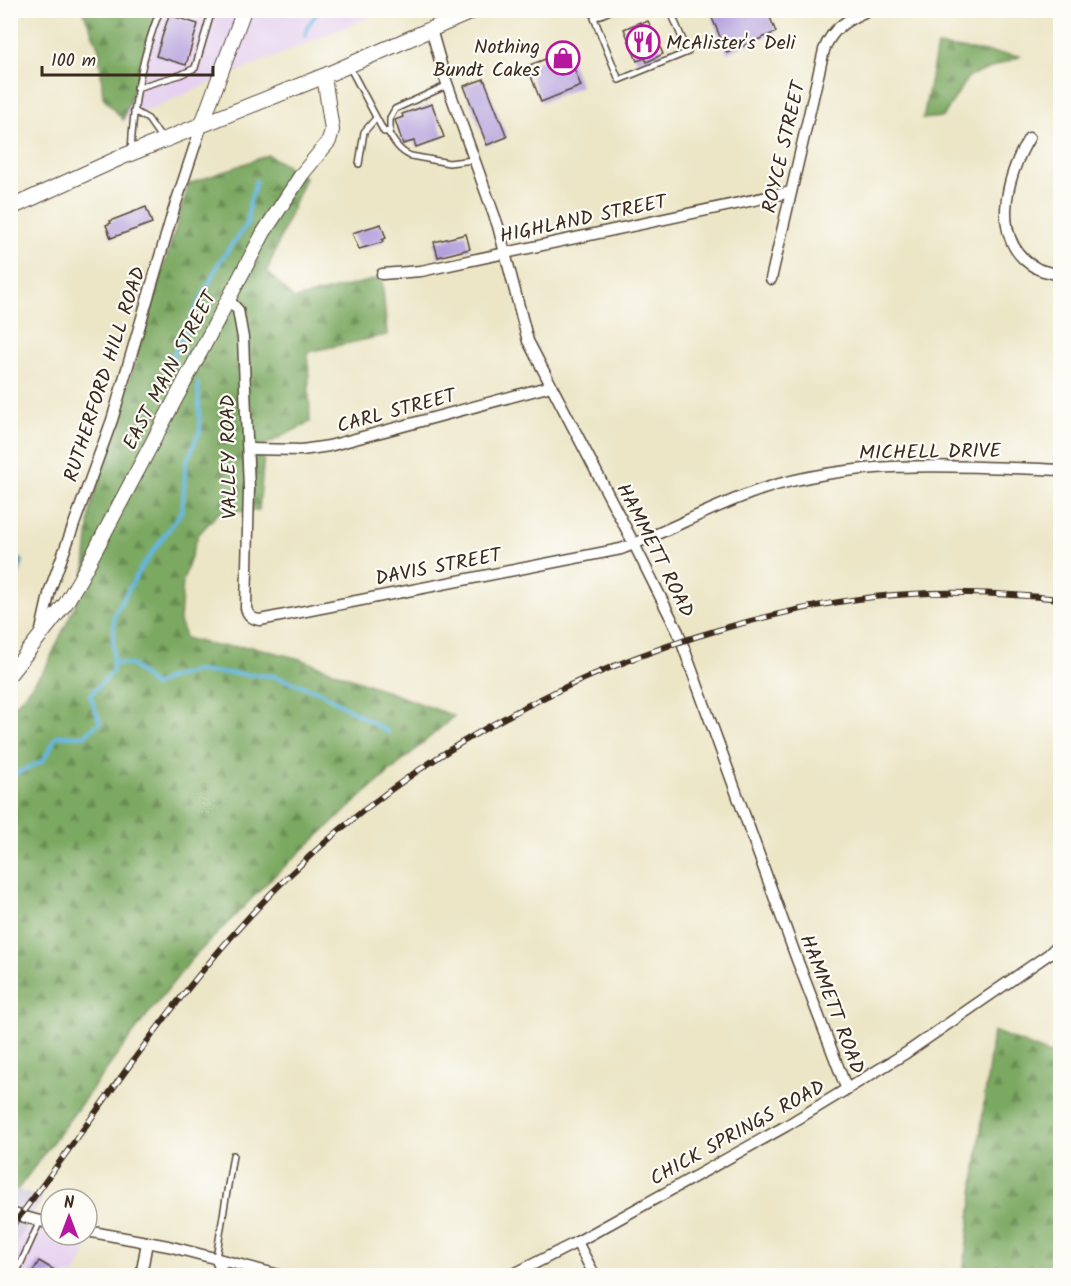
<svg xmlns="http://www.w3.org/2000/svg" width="1071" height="1286" font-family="Kalam,sans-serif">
<defs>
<pattern id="forest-firs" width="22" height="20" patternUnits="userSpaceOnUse" patternTransform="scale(1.5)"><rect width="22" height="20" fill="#7ba962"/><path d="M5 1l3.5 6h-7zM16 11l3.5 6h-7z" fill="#668a50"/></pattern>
<pattern id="water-ripples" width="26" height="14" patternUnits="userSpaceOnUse" patternTransform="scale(1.5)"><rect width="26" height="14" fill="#65b7e0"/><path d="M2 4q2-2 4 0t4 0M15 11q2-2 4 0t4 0" fill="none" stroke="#5495b5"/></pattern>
</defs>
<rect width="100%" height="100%" fill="#fdfcf7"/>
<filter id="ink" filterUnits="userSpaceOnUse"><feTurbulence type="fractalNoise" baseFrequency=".0167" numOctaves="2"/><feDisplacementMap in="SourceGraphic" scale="12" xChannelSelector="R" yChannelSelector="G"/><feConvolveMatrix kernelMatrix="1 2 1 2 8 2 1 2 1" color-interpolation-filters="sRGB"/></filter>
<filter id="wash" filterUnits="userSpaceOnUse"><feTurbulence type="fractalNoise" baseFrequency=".008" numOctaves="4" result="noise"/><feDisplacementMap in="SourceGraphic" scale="24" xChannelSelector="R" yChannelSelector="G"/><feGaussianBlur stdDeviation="1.35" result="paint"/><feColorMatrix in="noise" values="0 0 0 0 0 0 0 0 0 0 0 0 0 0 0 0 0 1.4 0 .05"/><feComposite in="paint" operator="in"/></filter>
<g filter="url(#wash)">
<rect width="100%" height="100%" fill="#ece6c7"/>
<g fill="#e6d2f0">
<polygon points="161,11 384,11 123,120"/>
<polygon points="26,1228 51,1231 51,1235 94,1236 75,1275 11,1275 10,1252"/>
</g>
<polygon fill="#c8bfd8" points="17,1190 43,1198 11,1252 11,1198"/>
<g fill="url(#forest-firs)" stroke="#5b6a40" stroke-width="1.5">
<polygon points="83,11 161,11 123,120 103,97 99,49"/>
<polygon points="937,46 1021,56 968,77 943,117 923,119"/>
<polygon points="268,155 305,177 267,271 294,299 382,278 387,335 308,352 310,422 265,445 259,510 218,513 198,535 183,581 180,621 185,638 216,646 254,647 300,659 454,716 362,796 272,878 192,959 144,1019 17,1190 10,1187 10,712 45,669 83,588 91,506 189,184"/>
<polygon points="993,1031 1060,1058 1060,1275 963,1275"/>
</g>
<polygon fill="url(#water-ripples)" stroke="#50707f" stroke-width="1.5" points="10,555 18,557 23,561 14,591 11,592"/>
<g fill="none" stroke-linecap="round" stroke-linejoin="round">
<g stroke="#65b7e0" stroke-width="4">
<polyline points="305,36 307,27 319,10"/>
<polyline points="177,365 172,357 220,261 247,224 249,206 256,181"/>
<polyline points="113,662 132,665 154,686 166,679 195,671 273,676 320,692 388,732"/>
<polyline points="10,776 43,761 57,736 84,736 100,722 90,695 113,671 114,615 141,568 182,511 186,463 200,430 198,384"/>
</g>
</g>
<g id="blocks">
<g fill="#b4a0dd">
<polygon points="731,10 767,10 776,32 727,53 712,18"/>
<polygon points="169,15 198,24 186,65 156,56"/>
<polygon points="648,21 663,54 647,62 645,58 637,61 624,29 640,22 641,24"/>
<polygon points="567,51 581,86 541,102 527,66"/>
<polygon points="484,79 507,137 487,145 464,86"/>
<polygon points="432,104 444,137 416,147 414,141 403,144 395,120 403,117 402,114"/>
<polygon points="146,207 152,223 111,238 106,225 111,223 110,221"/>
<polygon points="381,224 386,238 382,240 383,242 359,249 352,233"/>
<polygon points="466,234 470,249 438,257 434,242"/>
<polygon points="39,1261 63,1275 31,1275"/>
</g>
</g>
</g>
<g filter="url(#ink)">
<use href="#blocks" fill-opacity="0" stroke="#564637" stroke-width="1.5"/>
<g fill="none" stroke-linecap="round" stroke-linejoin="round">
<g stroke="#564637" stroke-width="8">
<g id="lane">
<polyline points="612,10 594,18 619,80 688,52 670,10"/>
<polyline points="350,68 384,132 390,131 390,118 395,109 448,85"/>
<polyline points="136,88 180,75 195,68 212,10"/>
<polyline points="134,111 148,119 162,139"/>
<path d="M 388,132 C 394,142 400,152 411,156 L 449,163 L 473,160"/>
<path d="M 131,152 C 133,104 142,55 160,10"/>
<polyline points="359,164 364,132 376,118"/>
<polyline points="216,1258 233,1155"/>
<polyline points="15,1276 40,1221"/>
</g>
</g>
<g stroke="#564637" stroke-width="13">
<g id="street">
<polyline points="431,29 444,75 498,226 528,341 634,544 678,632 796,957 847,1090"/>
<path d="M 1029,138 C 1006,176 988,243 1038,269 C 1045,272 1053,273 1060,275"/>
<polyline points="382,274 421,271 791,192"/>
<path d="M 771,279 L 824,50 C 832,28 848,19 869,10"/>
<path d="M 229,300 L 238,310 L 243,338 L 249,489 L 246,608 C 248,616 252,619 260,620 L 621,549 C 669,531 714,505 763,489 C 860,458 961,466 1060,470"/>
<polyline points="248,449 302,450 329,446 551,386"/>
<polyline points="40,635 50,590 112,420 173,212 202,124"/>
<polyline points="10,1213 51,1224"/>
<polyline points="87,1231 168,1246 283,1276"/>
<polyline points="577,1242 595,1276"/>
<polyline points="216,1258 224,1276"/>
<polyline points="141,1276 147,1242"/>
<polyline points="510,1276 577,1242 786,1126 906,1053 1049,954 1060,943"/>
</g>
</g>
<g stroke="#564637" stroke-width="16">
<g id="secondary">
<polyline points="202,124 244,10"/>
<polyline points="10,674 66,603 80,579 264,232 302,174 329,141 332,130 324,76"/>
</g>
</g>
<g stroke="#564637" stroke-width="17">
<polyline id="primary" points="10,208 124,156 324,76 475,10"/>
</g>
<use href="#lane" stroke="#fff" stroke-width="5"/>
<use href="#street" stroke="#fff" stroke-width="10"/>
<use href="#secondary" stroke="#fff" stroke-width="14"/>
<use href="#primary" stroke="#fff" stroke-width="15"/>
<g stroke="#3b2a1e" stroke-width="6">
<path id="rail" d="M 10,1229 C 87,1128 155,1022 239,928 C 368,782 539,681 725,628 C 785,611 849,597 911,594 C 961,591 1011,594 1060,599"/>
</g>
<use href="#rail" stroke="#fdfcf7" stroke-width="4" stroke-dasharray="11" stroke-linecap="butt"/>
</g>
</g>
<defs>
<g id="restaurant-ring" transform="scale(1.725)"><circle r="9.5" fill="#fdfcf7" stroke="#b5179e" stroke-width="1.5"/><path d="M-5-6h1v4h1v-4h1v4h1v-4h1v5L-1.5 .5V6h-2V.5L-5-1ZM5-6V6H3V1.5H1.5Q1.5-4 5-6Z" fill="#b5179e"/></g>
<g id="shop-ring" transform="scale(1.725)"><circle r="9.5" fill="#fdfcf7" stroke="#b5179e" stroke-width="1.5"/><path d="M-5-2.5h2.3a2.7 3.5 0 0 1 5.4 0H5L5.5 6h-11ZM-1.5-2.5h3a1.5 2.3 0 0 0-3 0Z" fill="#b5179e"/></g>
</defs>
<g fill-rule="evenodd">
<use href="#restaurant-ring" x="643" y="42"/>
<use href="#shop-ring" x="563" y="58"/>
</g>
<g text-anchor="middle" stroke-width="4.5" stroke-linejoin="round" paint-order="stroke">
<g font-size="20" fill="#3b2a1e" stroke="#fdfcf7" text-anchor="start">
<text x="666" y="49">McAlister's Deli</text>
<text x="540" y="53" text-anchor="end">Nothing<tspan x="540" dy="23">Bundt Cakes</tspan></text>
</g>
<g font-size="20" fill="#3b2a1e" stroke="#fdfcf7">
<text transform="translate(783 147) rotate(-77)" y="7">ROYCE STREET</text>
<text transform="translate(583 218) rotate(-12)" y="7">HIGHLAND STREET</text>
<text transform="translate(169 370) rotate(-62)" y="7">EAST MAIN STREET</text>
<text transform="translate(104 374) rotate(-72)" y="7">RUTHERFORD HILL ROAD</text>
<text transform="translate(396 410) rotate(-15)" y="7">CARL STREET</text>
<text transform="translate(930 451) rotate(-1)" y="7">MICHELL DRIVE</text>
<text transform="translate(228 457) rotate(-91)" y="7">VALLEY ROAD</text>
<text transform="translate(656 550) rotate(63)" y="7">HAMMETT ROAD</text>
<text transform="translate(438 566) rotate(-11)" y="7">DAVIS STREET</text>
<text transform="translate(833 1004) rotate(69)" y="7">HAMMETT ROAD</text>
<text transform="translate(737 1132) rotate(-29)" y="7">CHICK SPRINGS ROAD</text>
</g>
</g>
<rect width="1071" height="1286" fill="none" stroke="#fdfcf7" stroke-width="36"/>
<g transform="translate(69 1217)"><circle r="28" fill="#fdfcf7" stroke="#afa8a0" stroke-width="1.5"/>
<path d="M0-4.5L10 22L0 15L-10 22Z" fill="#b5179e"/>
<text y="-9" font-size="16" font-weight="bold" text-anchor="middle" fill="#3b2a1e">N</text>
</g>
<path d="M42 66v9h171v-9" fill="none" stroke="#3b2a1e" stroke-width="3"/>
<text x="51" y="66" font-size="18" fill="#3b2a1e" stroke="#fdfcf7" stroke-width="4.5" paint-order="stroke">100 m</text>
</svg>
